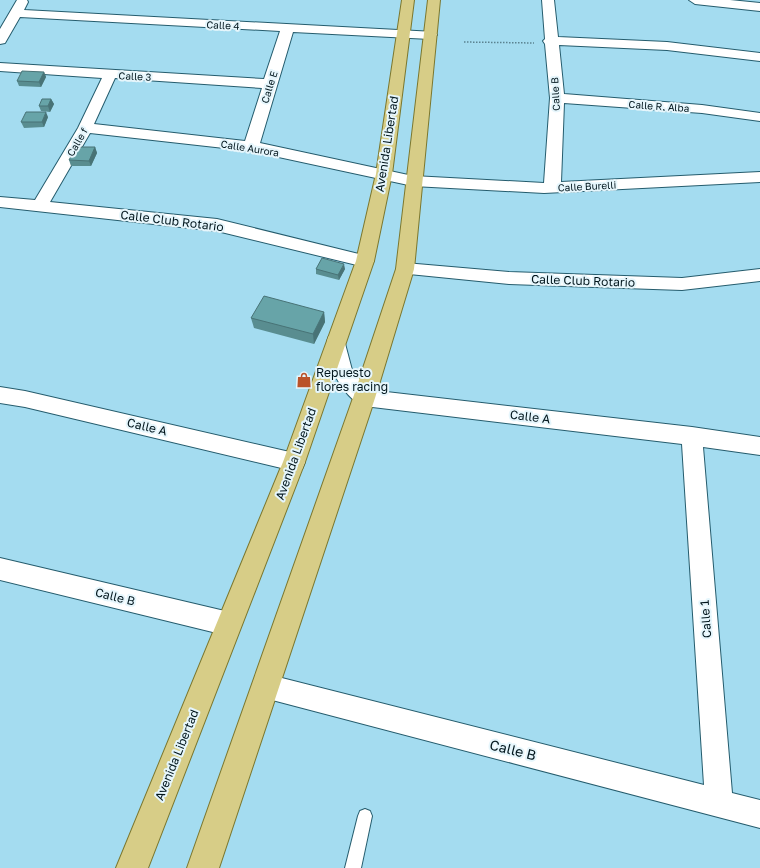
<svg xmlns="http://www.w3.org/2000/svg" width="760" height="868" font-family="'Golos Text',sans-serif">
<rect width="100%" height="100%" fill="#a4dcf0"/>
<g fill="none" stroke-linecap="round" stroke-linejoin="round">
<g stroke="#255c6d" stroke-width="2">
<polygon id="lane" points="365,809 370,811 372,816 361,868 345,868 358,816 360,811"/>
</g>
<g stroke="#255c6d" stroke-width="2">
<g id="street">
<path d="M 17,0 L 27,0 L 28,2 L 24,10 L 435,32 L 437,35 L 430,39 L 293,32 L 260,143 L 413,176 L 544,183 L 550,98 L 545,44 L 543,41 L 545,39 L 542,0 L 554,0 L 558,37 L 667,42 L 760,53 L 760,61 L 667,50 L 559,45 L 564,94 L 702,105 L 760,113 L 760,121 L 702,113 L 564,103 L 561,182 L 760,172 L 760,182 L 544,193 L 413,186 L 251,151 L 90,133 L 50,202 L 217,219 L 371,257 L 374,261 L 371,265 L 365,267 L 217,231 L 0,207 L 0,197 L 35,200 L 78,128 L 102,78 L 0,71 L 0,63 L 264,79 L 280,31 L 20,17 L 5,43 L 0,44 L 0,29 ZM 115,78 L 262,88 L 245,141 L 94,124 Z"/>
<polygon points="689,0 730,0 760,3 760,11 695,4"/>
<polygon points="405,263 509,272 682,278 760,269 760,281 682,290 509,284 399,273 396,269 399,265"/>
<path d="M 336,334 L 343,336 L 352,370 L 369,390 L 692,427 L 760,437 L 760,455 L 703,447 L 732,793 L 760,800 L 760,828 L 257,696 L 253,687 L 257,678 L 266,674 L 704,785 L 682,444 L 364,406 C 344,400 319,355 329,336 Z"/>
<polygon points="0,387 25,391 294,453 302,455 305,462 302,469 294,471 25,407 0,403"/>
<polygon points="0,558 229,612 238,615 241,624 238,633 229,636 0,580"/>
</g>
</g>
<g stroke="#7b772e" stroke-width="2">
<g id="primary">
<polygon points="402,0 414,0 392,174 374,261 305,462 148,868 116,868 283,462 356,261 376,174"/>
<polygon points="428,0 440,0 414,269 375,398 219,868 187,868 353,398 396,269"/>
</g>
</g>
<polyline stroke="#5a8290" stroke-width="1.5" stroke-dasharray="1.5 1.5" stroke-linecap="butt" points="464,42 534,43"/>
<use href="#lane" fill="#fff" fill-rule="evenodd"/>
<use href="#street" fill="#fff" fill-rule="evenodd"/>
<use href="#primary" fill="#d7cd87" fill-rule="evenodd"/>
</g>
<g fill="#598d90">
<polygon points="44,72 46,77 41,87 19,86 17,81"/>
<polygon points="51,99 54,104 50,112 41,111 39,106"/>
<polygon points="48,117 44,127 24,128 21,122"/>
<polygon points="95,147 97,153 91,166 71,166 69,160"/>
<polygon points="316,269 345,269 339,280 316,274"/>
<polygon points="324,312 325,322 314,344 254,328 251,318"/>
</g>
<g fill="#487376">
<polygon points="44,72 46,77 41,87 39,82"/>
<polygon points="51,99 54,104 50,112 48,106"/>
<polygon points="46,112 48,117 44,127 42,122"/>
<polygon points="95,147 97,153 91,166 89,161"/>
<polygon points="344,264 345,269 339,280 338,275"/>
<polygon points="324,312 325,322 314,344 313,334"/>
</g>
<g fill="#67a4a8" stroke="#487376">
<polygon points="22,71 44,72 39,82 17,81"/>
<polygon points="42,99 51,99 48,106 39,106"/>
<polygon points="26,112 46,112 42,122 21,122"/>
<polygon points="76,147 95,147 89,161 69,160"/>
<polygon points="322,258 344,264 338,275 316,269"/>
<polygon points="264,296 324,312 313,334 251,318"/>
</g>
<defs>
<g id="shop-bare" transform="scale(1.2)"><path d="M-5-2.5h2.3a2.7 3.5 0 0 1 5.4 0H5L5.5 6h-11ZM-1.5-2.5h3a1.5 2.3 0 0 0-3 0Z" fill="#ba532a" stroke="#e6f6fc" stroke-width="2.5" paint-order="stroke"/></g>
</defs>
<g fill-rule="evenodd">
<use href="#shop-bare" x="304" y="380"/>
</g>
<g text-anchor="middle" stroke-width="4" stroke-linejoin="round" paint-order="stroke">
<g font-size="10" fill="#01151c" stroke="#e6f6fc">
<text transform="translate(223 25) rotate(3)" y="4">Calle 4</text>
<text transform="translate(135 76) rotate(3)" y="4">Calle 3</text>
<text transform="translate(269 87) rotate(-73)" y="4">Calle E</text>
<text transform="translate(555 94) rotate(-93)" y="4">Calle B</text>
<text transform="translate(659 106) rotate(4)" y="4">Calle R. Alba</text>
<text transform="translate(77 142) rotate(-60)" y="4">Calle f</text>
<text transform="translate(250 148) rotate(9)" y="4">Calle Aurora</text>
<text transform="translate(587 186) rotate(-3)" y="4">Calle Burelli</text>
</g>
<g font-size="12" fill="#01151c" stroke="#e6f6fc">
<text transform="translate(387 144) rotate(-81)" y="4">Avenida Libertad</text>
<text transform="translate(172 221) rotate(7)" y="4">Calle Club Rotario</text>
<text transform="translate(583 281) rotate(2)" y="4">Calle Club Rotario</text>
<text transform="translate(530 417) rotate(7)" y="4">Calle A</text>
<text transform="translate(147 427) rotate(13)" y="4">Calle A</text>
<text transform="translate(296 454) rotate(-70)" y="4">Avenida Libertad</text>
<text transform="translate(115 597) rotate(14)" y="4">Calle B</text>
<text transform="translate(706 619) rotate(-94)" y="4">Calle 1</text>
<text transform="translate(177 755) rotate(-68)" y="4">Avenida Libertad</text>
</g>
<g font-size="12" fill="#01151c" stroke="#e6f6fc" text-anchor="start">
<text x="316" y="377">Repuesto<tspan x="316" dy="14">flores racing</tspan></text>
</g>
<g font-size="14" fill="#01151c" stroke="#e6f6fc">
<text transform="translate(513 750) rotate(14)" y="5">Calle B</text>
</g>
</g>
</svg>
